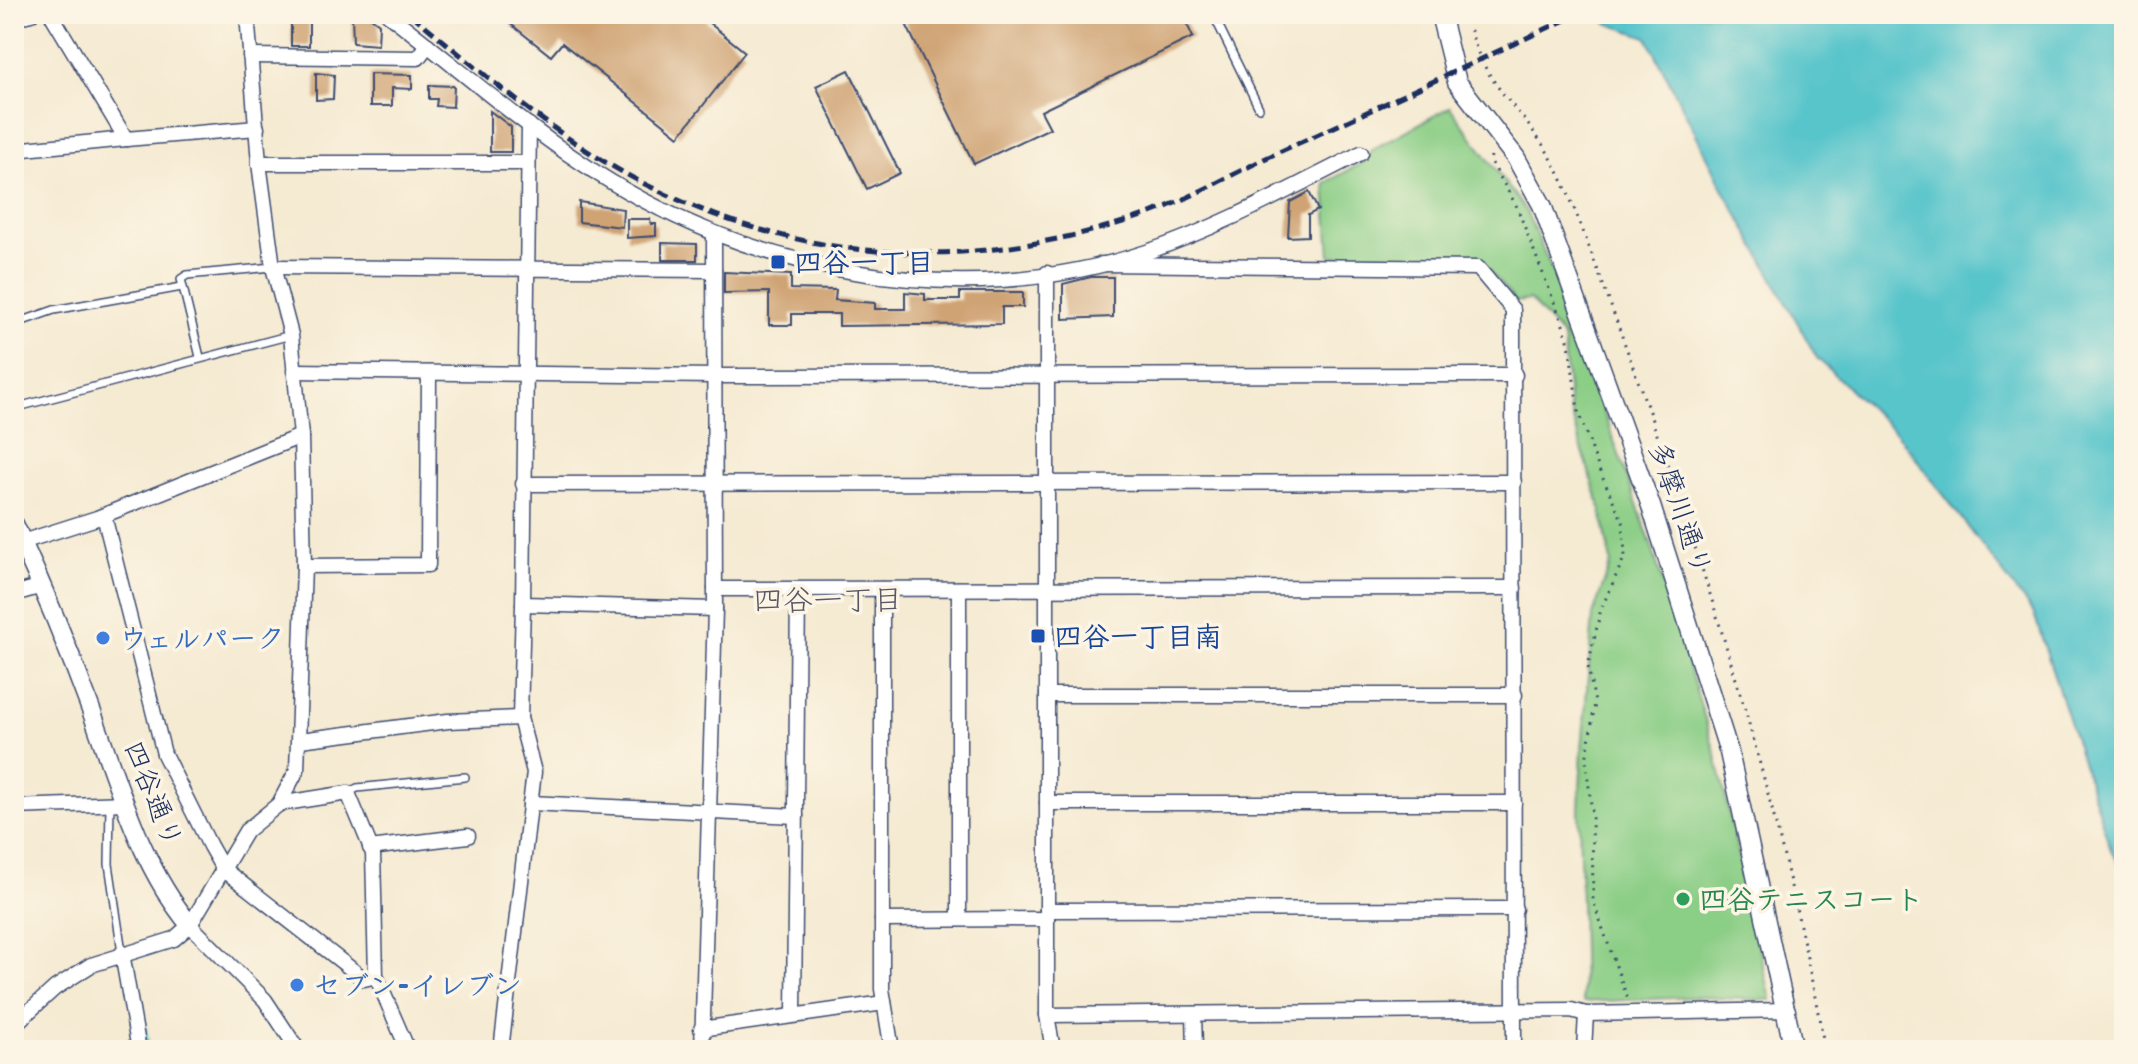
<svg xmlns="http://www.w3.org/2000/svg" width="2138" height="1064" font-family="'Playpen Sans','Klee One',sans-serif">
<rect width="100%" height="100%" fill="#fcf5e5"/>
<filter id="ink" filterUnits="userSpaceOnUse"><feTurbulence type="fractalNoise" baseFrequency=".0125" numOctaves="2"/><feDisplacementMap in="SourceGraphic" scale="16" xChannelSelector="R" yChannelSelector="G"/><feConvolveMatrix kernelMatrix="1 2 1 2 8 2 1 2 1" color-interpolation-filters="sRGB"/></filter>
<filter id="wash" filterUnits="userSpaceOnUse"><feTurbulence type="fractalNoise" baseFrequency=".006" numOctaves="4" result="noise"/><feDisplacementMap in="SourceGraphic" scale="32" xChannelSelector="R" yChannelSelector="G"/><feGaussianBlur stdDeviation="1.8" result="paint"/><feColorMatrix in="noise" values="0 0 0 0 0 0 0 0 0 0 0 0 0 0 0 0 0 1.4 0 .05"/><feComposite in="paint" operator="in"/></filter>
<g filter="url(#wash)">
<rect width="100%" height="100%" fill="#f5ead2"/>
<polygon fill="#8bce86" stroke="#537e72" stroke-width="2" points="1450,107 1526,211 1556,279 1650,541 1716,755 1771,1000 1695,997 1583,1002 1579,810 1582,750 1593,615 1611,562 1601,510 1570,410 1563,337 1530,300 1516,302 1482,262 1468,257 1330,256 1325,183 1364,162 1373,149"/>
<polygon fill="#58c5cb" stroke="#3a7a94" stroke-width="2" points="1602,14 2124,14 2124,872 2111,850 2034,614 1899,436 1817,358 1723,188 1647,37 1606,23"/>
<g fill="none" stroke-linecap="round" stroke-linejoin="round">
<g stroke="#58c5cb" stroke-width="5">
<polyline points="132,963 148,1050"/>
<polyline points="14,1035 17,1050"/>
</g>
</g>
<g id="blocks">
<g fill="#cfa373">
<rect x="291" y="14" width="18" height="32"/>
<polygon points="352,14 366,14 379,24 378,45 353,43"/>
<polygon points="498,14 698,14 745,52 679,136 562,43 551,56"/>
<polygon points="922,14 1182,14 1193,37 1041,111 1050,128 974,164 905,22"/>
<polygon points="849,70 900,173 867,189 816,86"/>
<polygon points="316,73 334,75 333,99 316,100"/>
<polygon points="370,74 412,75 412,89 392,88 392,106 370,106"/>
<polygon points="429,85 454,86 453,107 436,106 437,99 429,99"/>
<polygon points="490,111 511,127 511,152 490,152"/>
<polygon points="1309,192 1318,210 1308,215 1308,236 1288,237 1290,202"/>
<polygon points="579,202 623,209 622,227 579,222"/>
<polygon points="627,219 650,219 651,224 656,224 656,236 627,238"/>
<polygon points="662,243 697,244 697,260 662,260"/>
<polygon points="724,272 791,275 791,289 836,290 835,300 875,303 875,309 905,309 905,292 925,294 925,300 960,300 960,292 1023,292 1023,307 1002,307 1002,324 839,326 839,314 792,314 792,325 769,325 769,292 724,293"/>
<polygon points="1091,277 1113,277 1113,317 1063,319 1063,284"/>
</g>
</g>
</g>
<g filter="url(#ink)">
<use href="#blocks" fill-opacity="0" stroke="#3c4b6f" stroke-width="2"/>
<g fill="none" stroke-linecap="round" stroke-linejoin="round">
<g stroke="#3c4b6f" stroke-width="10">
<g id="lane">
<polyline points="1213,14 1259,108"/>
<polyline points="14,324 54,310 182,287"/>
<polyline points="200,357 181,279 187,275 273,267"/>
<polyline points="14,408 291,335"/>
<polyline points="348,793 357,788 465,777"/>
<polyline points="110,803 109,864 122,952"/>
</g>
</g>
<g stroke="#3c4b6f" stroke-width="17">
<g id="street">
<polyline points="51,14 126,139 257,128"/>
<path d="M 388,14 C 452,63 513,117 580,162 C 742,272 958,315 1147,252 C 1221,227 1291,188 1361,153"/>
<polyline points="14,18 31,14"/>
<polyline points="250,56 418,58 428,45"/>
<polyline points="529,125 523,604 715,609"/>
<polyline points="14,150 126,139"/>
<polyline points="259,163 526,163"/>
<polyline points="1102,264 1478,268 1513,310 1514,1050"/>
<polyline points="273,267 714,270"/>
<polyline points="1047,273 1047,1015 1053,1050"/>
<polyline points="294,371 715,376 1515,375"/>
<polyline points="523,484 1514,482"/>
<polyline points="104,516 164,754 210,846 223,869 364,979 376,976"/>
<polyline points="22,542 97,518 301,436"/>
<polyline points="304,566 428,565 429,373"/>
<polyline points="715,589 1514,588"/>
<polyline points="882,589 882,989 892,1050"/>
<polyline points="959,589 959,919"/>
<polyline points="14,594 42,586"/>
<polyline points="1047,695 1515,695"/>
<polyline points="300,740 448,721 520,718"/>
<polyline points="530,803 796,816"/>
<polyline points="1047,803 1514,803"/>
<polyline points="279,804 348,793 373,853 376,976 408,1050"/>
<polyline points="14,807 125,803"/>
<polyline points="370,848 468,836"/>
<polyline points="1047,910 1515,909"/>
<polyline points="882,920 1047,919"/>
<polyline points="190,925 265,1000 298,1050"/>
<polyline points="122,953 139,1050"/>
<polyline points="794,1014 798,590"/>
<polyline points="1194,1014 1195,1050"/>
<polyline points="1047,1015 1571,1010 1586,1014 1788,1010"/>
<polyline points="14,1025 55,988 91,965 174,939 190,925 246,831 279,804 297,770 304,566 301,436 291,335 273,267 259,163 247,14"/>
<polyline points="701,1029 884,1003"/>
<polyline points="501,1050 534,772 520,718 523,604"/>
<polyline points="702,1050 715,609 714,233"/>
<polyline points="1584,1050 1586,1014"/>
</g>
</g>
<g stroke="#3c4b6f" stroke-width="21">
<g id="secondary">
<polyline points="1440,14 1457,82 1516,158 1542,205 1651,506 1729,752 1794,1050"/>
<path d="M 14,524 C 42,585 68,647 91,710 C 118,783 140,865 190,925"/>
</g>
</g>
<g stroke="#3c4b6f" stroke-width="3" stroke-dasharray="2 6" stroke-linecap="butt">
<path d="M 1468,14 C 1476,81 1520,104 1551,158 C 1567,187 1579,221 1591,252 C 1688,512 1776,776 1825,1050"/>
<polyline points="1491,156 1490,160 1516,205 1562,322 1569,343 1578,410 1600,472 1623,522 1625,556 1601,609 1588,666 1595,703 1586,761 1592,813 1593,901 1628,1000"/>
</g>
<use href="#lane" stroke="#fff" stroke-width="7"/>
<use href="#street" stroke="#fff" stroke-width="14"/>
<use href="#secondary" stroke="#fff" stroke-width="18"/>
<path stroke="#1b2f5e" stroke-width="5" stroke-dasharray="12 6" stroke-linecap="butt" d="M 411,14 C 488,77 566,147 657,190 C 816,267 978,271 1145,215 C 1191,199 1235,172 1279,152 C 1379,107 1479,60 1578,14"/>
</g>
</g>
<g fill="#1a4fb4" stroke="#fcf5e5" stroke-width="3">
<rect x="770" y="254" width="16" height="16" rx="4"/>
<rect x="1030" y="628" width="16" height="16" rx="4"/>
</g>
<g fill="#3f7fe0" stroke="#fcf5e5" stroke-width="3">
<circle cx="103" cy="638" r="8"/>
<circle cx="297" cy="985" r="8"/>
</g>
<circle fill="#2e9e5b" stroke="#fcf5e5" stroke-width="3" cx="1683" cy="899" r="8"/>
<g text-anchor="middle" stroke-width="7" stroke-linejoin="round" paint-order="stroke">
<g font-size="28" font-weight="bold" fill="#164399" stroke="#fcf5e5" text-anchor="start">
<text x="794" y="272">四谷一丁目</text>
<text x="1054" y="646">四谷一丁目南</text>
</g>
<g font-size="28" fill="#1b2f5e" stroke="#fcf5e5">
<text transform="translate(1681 508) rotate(71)" y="10">多摩川通り</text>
<text transform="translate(154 794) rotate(68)" y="10">四谷通り</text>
</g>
<g font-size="28" font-weight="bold" fill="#366cbe" stroke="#fcf5e5" text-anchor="start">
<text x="119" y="648">ウェルパーク</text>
<text x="313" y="995">セブン-イレブン</text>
</g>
<g font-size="28" font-weight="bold" fill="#27864d" stroke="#fcf5e5" text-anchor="start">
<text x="1699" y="909">四谷テニスコート</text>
</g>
<g font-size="30" fill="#5a5865" stroke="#fcf5e5">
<text x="828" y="610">四谷一丁目</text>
</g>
</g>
<rect width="2138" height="1064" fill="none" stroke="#fcf5e5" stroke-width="48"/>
</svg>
